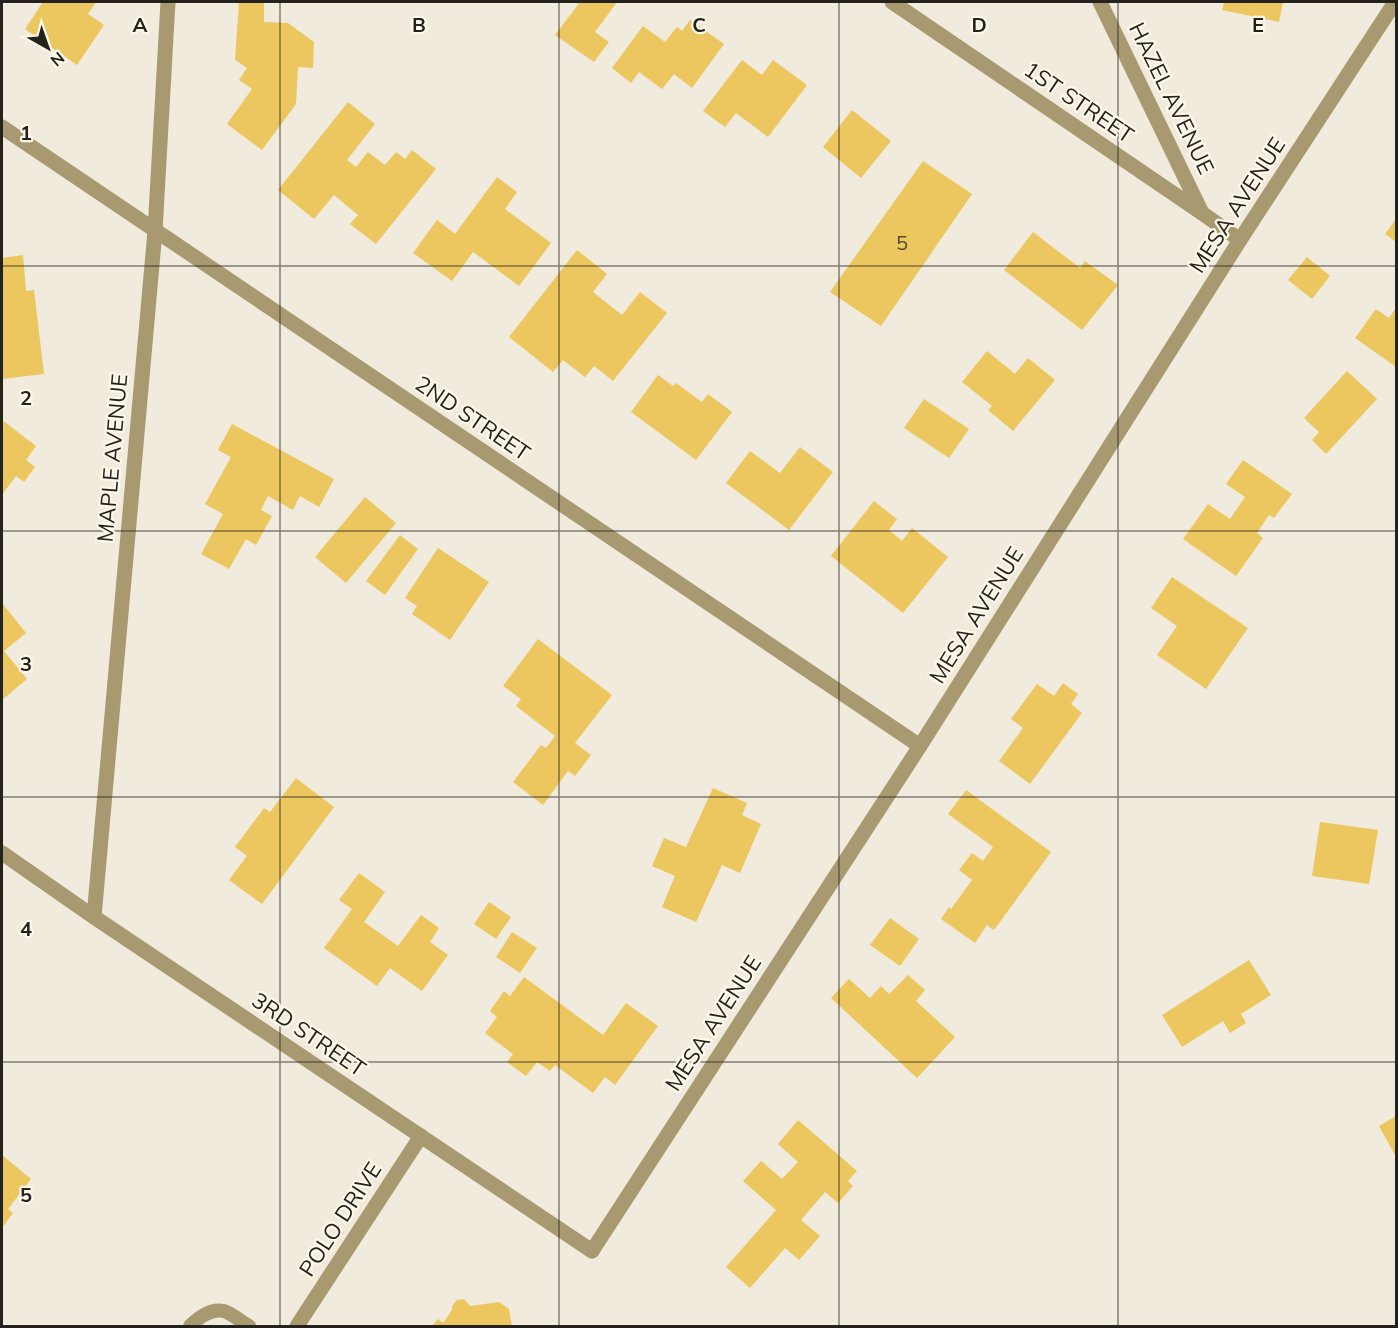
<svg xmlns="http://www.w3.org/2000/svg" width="1398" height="1328" font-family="Mulish,sans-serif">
<rect width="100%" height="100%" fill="#f0ebdc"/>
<g fill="#ecc65e">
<polygon points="43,2 96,2 88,14 104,25 77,65 25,29"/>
<polygon points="239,2 264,3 264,22 288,23 314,42 313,68 298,67 296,104 262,150 227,124 252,89 239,80 247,68 235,60"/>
<polygon points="580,2 617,2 595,32 609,42 594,62 555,35"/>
<polygon points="1224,2 1283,2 1279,22 1222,10"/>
<polygon points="690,20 724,44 692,88 674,74 662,89 639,72 631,83 612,68 643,26 665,42 677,27 682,31"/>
<polygon points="742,60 762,75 773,60 807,85 768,137 736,113 725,127 703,111"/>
<polygon points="348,102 375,124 347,160 356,167 368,152 385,165 396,152 405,159 412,150 436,169 376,244 350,224 358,215 334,195 314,219 278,190"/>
<polygon points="852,110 891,141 861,178 823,147"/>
<polygon points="923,161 972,194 881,326 830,292"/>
<polygon points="497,177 517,192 505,209 551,243 519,286 473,252 452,281 413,253 437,220 455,234"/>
<polygon points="1396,219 1396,242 1385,234"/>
<polygon points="1033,232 1080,268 1085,261 1118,285 1082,330 1004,270"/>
<polygon points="577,250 607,274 593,292 622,315 640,292 667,313 613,381 594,366 585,377 563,360 553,372 509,337"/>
<polygon points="23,255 26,291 34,290 44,374 2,379 2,346 3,346 2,333 2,258"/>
<polygon points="1307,257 1330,276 1312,299 1288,280"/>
<polygon points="1396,308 1396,367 1355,338 1376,309 1389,318"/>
<polygon points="987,351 1015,374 1028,358 1055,380 1013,431 988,410 992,406 962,382"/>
<polygon points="1347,371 1377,399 1326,454 1312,440 1319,432 1304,418"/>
<polygon points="658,375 673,386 676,383 702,402 708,394 732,412 696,460 631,412"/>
<polygon points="924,399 969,429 949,458 904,428"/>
<polygon points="2,420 36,446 26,460 35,467 24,482 16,476 2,495"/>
<polygon points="232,424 334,479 319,507 300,496 293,510 268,496 261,510 272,516 256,545 246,539 229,569 201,554 223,514 205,504 231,457 218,450"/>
<polygon points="800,447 833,472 789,530 726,483 750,451 780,473"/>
<polygon points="1243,460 1292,494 1274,518 1269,515 1257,533 1263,538 1236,576 1183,539 1208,504 1230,519 1245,497 1226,484"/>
<polygon points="365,497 396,523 346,583 315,557"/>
<polygon points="874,501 897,519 889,530 902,541 912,528 948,557 903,613 831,556"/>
<polygon points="400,535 418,549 385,595 366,581"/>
<polygon points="438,548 489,582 450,640 412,614 417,606 405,598"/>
<polygon points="1172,577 1248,628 1206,689 1157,655 1177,626 1151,608"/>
<polygon points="2,603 26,633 4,651 27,679 2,700"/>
<polygon points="538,639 612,695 575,743 591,755 575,776 568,771 543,805 513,782 541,745 546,748 555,736 516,706 521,699 503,686"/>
<polygon points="1063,683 1078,694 1071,704 1082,713 1030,784 999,761 1023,728 1011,719 1037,684 1054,696"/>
<polygon points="296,778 334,807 262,904 229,880 247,856 235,847 264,808 270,812"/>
<polygon points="713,788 747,803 742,815 761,824 740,873 722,865 696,922 662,907 675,876 652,866 664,838 686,847"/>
<polygon points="966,790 1051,852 994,930 987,925 975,943 941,919 949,907 951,909 972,880 959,870 972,853 983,861 993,847 948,814"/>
<polygon points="1320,822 1378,830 1369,884 1312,876"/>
<polygon points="359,873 385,892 364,922 398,946 421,915 439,928 430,942 448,955 422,991 390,968 377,986 324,948 352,909 339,900"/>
<polygon points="489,902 511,917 496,939 474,924"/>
<polygon points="890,918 919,939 900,966 870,945"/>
<polygon points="512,932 537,948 520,973 496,957"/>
<polygon points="1249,960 1271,995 1241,1014 1246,1023 1230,1033 1223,1021 1182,1047 1162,1015"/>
<polygon points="908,975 925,990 916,1001 955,1037 917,1078 831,998 849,979 870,998 881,986 889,994"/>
<polygon points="524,977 603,1035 626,1003 658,1026 615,1085 605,1077 593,1093 555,1065 550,1071 537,1062 526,1076 507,1062 513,1054 485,1033 497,1017 490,1011 504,991 510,996"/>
<polygon points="1396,1116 1396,1157 1379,1126"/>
<polygon points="798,1120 857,1171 848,1181 853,1186 838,1203 825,1192 801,1220 820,1236 799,1260 785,1248 750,1288 726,1267 776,1210 743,1181 761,1161 782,1179 798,1162 778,1144"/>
<polygon points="2,1155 31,1179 8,1209 13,1213 2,1228"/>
<polygon points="464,1299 470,1306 499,1302 509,1309 512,1326 432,1326 438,1319 443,1323 452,1310 452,1306 457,1300"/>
</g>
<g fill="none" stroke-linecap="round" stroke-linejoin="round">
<path stroke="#a99971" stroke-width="14" d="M 190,1326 C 198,1318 211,1308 224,1311 C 231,1313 243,1323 249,1326"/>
<g stroke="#a99971" stroke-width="15">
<polyline points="892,2 1202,213 1240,240"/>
<polyline points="1100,2 1202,213"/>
<polyline points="2,127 920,746"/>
<polyline points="2,853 94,917 592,1251"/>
<polyline points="94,917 155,231 168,2"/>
<polyline points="297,1326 421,1136"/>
</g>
<polyline stroke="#a99971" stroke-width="15" points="592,1251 920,746 1240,240 1395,2"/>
</g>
<path fill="none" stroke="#24221d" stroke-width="1.5" stroke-opacity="0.55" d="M 280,2 L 280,1326M 559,2 L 559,1326M 839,2 L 839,1326M 1118,2 L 1118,1326M 2,266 L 1396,266M 2,531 L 1396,531M 2,797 L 1396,797M 2,1062 L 1396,1062"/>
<g text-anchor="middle" stroke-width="4.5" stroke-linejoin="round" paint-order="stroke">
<g font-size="20" fill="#564b2d">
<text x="902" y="250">5</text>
</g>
<g font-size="22" fill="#24221d" stroke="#fef8ea">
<text transform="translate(1172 98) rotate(64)" y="8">HAZEL AVENUE</text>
<text transform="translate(1079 102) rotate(34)" y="8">1ST STREET</text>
<text transform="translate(1237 205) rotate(-57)" y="8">MESA AVENUE</text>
<text transform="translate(473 418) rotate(34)" y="8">2ND STREET</text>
<text transform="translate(112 458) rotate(-85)" y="8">MAPLE AVENUE</text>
<text transform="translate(976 615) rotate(-58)" y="8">MESA AVENUE</text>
<text transform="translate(713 1023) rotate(-57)" y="8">MESA AVENUE</text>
<text transform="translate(309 1034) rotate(34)" y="8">3RD STREET</text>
<text transform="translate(340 1219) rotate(-57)" y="8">POLO DRIVE</text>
</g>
</g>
<g font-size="20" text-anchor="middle" font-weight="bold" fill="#24221d" stroke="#fef8ea" stroke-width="4.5" stroke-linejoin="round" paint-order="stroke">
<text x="140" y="32">A</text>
<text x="419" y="32">B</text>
<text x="699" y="32">C</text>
<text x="979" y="32">D</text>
<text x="1258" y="32">E</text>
<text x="26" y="140">1</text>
<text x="26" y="405">2</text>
<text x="26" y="671">3</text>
<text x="26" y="936">4</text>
<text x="26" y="1202">5</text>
</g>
<rect width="1398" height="1328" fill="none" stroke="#24221d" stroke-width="6"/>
<g transform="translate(48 48) rotate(140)" stroke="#fef8ea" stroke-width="4.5" paint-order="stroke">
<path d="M0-4.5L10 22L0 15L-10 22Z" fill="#24221d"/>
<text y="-9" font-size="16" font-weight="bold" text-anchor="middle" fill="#24221d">N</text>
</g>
</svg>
